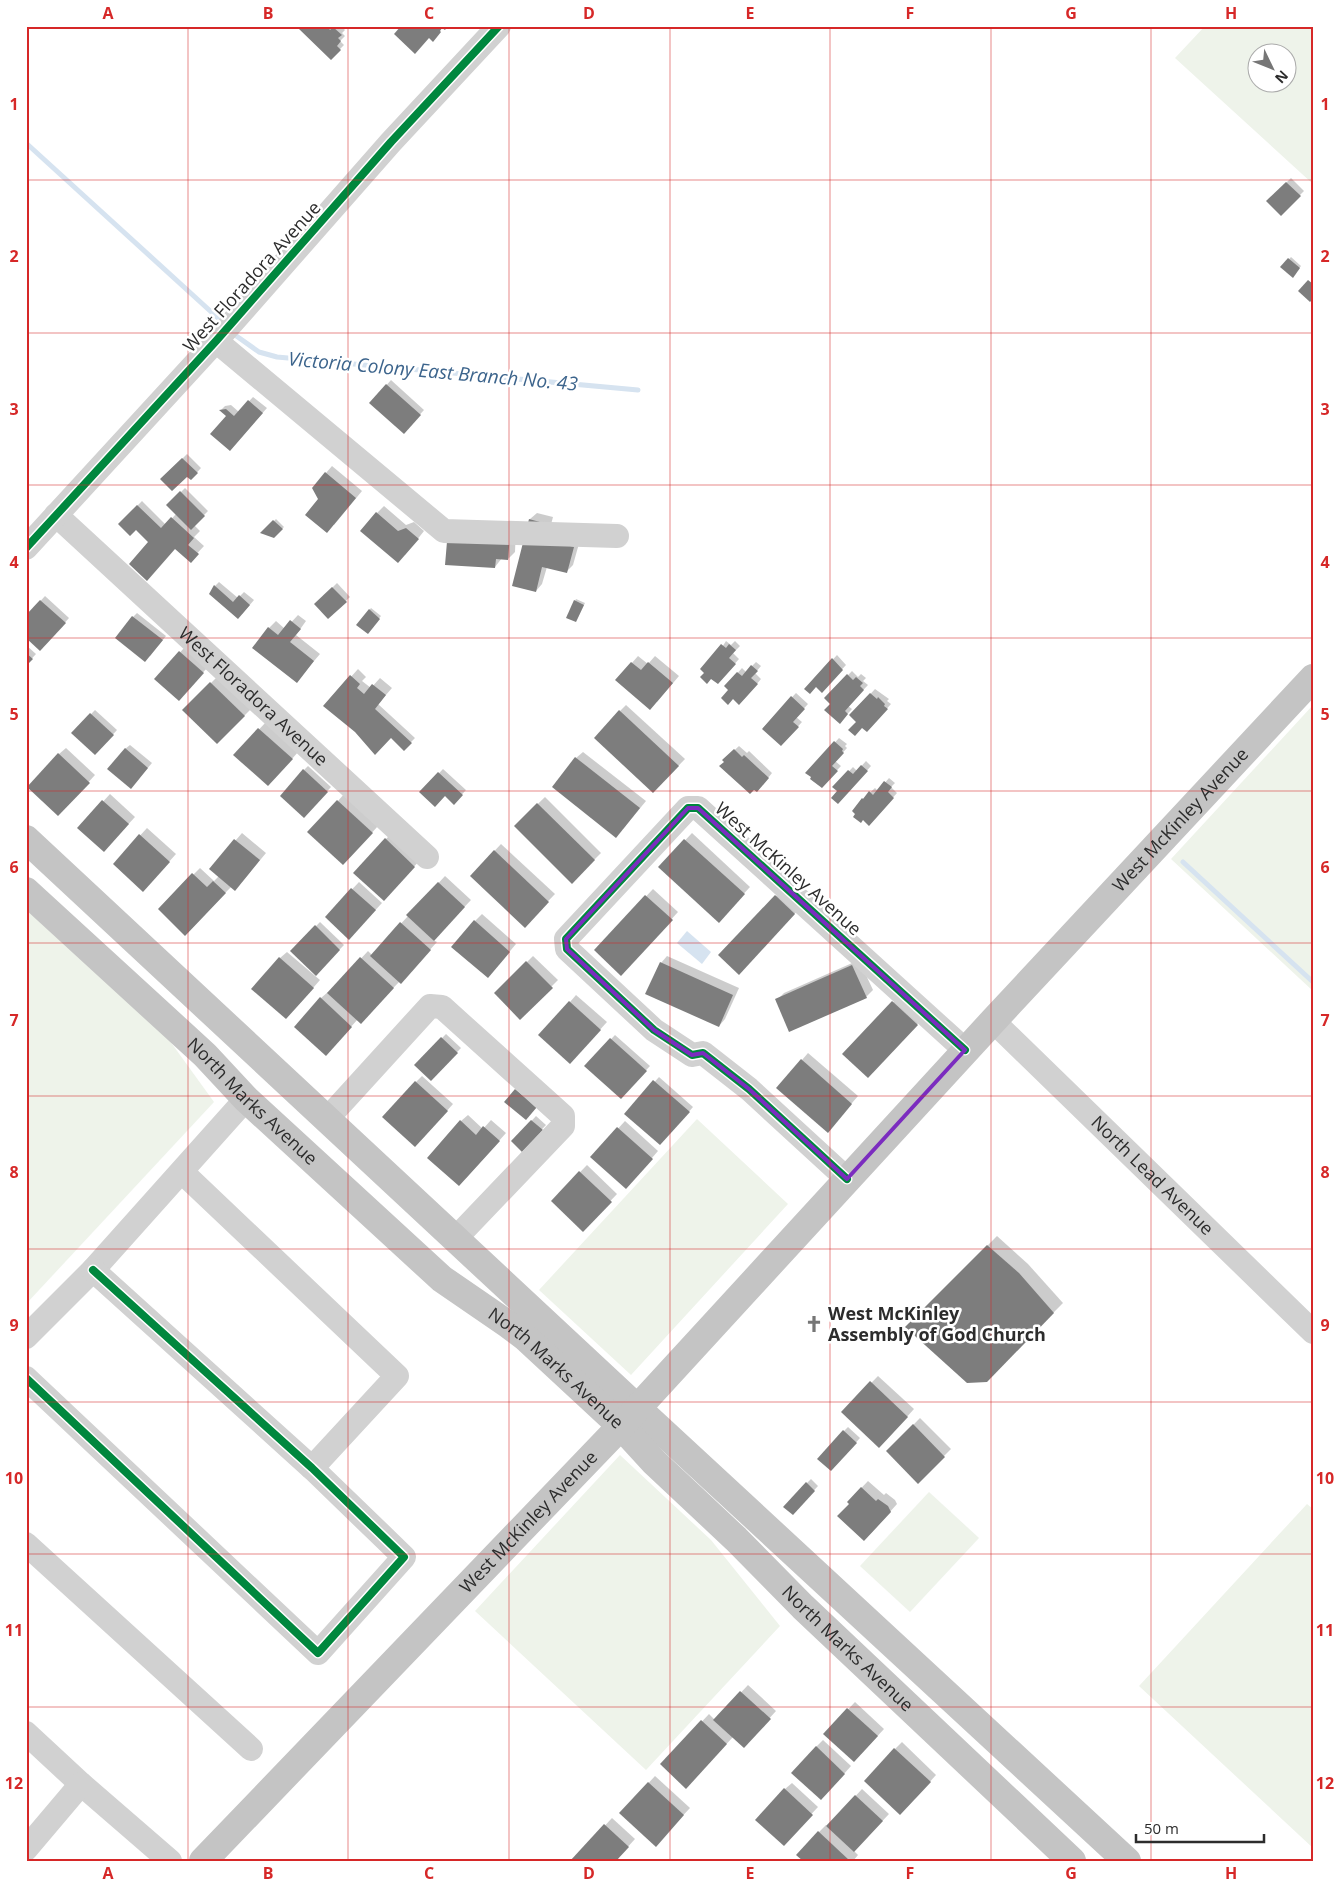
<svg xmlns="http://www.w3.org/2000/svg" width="1339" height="1887" font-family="'Open Sans',sans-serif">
<rect width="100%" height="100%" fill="#fff"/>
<g fill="#eef3ea" fill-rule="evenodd">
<path d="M 1205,26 L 1313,26 L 1313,184 L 1175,58 ZM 1256,52 L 1286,52 L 1286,82 L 1256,82 Z"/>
<polygon points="1313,705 1313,991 1171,859"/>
<polygon points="26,907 167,1037 214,1102 26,1304"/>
<polygon points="697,1119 788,1204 631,1375 539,1290"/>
<polygon points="620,1455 711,1540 780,1626 646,1770 475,1611"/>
<polygon points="929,1492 979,1538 910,1612 860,1566"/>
<polygon points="1307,1504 1313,1509 1313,1848 1139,1686"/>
</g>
<polygon fill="#d6e3f0" points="687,931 711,952 702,964 677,943"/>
<g fill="#0003">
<polygon points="304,26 341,26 345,30 342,33 345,36 340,41 344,45 331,58"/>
<polygon points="1291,178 1304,191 1281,214 1268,201"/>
<polygon points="1291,257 1301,266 1293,276 1282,267"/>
<polygon points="391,380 424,410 404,432 371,403"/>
<polygon points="253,397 267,408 234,445 227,415 221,410 225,406 231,405 239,412"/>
<polygon points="187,454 201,468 191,479 187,475 162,479"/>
<polygon points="332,466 362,491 334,525 320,499 326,473"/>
<polygon points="185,488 208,511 194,525 200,531 194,537 204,546 190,561 176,548 150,542 136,528 119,524 142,501 166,525 176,514 168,505"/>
<polygon points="384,506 406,525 414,522 424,531 405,555 377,513"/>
<polygon points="537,513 553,517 549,532 580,540 573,565 566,572 547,567 542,584 536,591 530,519"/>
<polygon points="276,519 284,527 273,537 262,533"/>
<polygon points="516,528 515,552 508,559 502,558 495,567 447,564"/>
<polygon points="219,582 238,598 244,592 254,600 242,614 215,586"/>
<polygon points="337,583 350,597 328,618 316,604"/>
<polygon points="45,596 69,618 45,645 26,617"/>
<polygon points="576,599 585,603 576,621 575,601"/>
<polygon points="371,608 381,616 367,633 358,625"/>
<polygon points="137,613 166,636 150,656 133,617"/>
<polygon points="298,615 306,621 296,635 320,654 297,681 269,628 276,621 285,629"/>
<polygon points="726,641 731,645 735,641 740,646 733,653 739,659 722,678 706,672"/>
<polygon points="26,645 36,654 26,665"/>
<polygon points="184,648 207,668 183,695 156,679"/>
<polygon points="837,655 846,665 822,691 816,686 806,689"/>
<polygon points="638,656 648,664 655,656 679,676 657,702 617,680"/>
<polygon points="756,662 761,666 755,673 761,679 744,699 733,698 730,690 726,686 742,668 746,672"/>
<polygon points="358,669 366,677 362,681 371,688 380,678 392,688 378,704 415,738 404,749 391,737 325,706"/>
<polygon points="852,671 858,677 861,674 866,678 863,681 868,685 848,706 852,709 840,722 832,704 826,698"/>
<polygon points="218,676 251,709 217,743 184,710"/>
<polygon points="875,689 889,699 887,701 891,704 867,731 851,715"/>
<polygon points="796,693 808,704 796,717 802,722 781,745 763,728"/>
<polygon points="626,705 685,759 660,785 620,711"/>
<polygon points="95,710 117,730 95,754 73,733"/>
<polygon points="266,722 299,751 275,778 235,755"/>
<polygon points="839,738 847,744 845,746 847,748 835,761 841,766 822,786 807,773"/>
<polygon points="130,745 152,763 135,783 125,749"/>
<polygon points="739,746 747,753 749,751 772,773 761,787 724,760"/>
<polygon points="66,748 95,775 65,808 59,754"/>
<polygon points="583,752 646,801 623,829 576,758"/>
<polygon points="866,761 871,766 838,803 839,791 834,787 853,767 857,771"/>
<polygon points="308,766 331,787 308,812 304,770"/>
<polygon points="443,769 466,790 454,803 445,795 421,792"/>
<polygon points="889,778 895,783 891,787 897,793 873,820 863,799 875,788 878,791"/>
<polygon points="110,794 135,817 110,844 79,828"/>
<polygon points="344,794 378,826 350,857 338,801"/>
<polygon points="545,797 601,853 572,882 515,826"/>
<polygon points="147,828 176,854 150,883 114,864"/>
<polygon points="242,833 266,853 242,882 232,886 185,934 159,909 200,868 214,881 219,876 211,869"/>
<polygon points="392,833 421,859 390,893 386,839"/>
<polygon points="692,833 750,887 725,914 660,867"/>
<polygon points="501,844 555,894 531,919 471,876"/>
<polygon points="445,876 471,900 433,940 437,942 407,975 400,981 367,1015 358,1019 332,1048 321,998 328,992 329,993 368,951 372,955"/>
<polygon points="359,882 382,903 356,931 326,917"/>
<polygon points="653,889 678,912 628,967 596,950"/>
<polygon points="782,889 801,907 746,966 776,896"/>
<polygon points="482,914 516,944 494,970 475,921"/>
<polygon points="320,922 344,945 316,974 292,951"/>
<polygon points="287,952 320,980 293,1011 280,958"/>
<polygon points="533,956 558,980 520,1018 496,993"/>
<polygon points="667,956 739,988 725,1019 719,1026 661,963"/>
<polygon points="859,960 873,990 866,997 777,1000 784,993"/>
<polygon points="576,995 607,1022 577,1055 570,1002"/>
<polygon points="900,995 923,1018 868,1076 844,1054"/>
<polygon points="446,1034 461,1048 431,1079 416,1065"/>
<polygon points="615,1035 650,1066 621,1097 586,1066"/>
<polygon points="808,1053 858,1096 834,1124 802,1060"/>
<polygon points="422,1076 453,1104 422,1139 416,1082"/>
<polygon points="659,1077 693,1107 664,1140 626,1114"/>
<polygon points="468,1115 483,1129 491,1120 506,1133 466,1178 461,1121"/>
<polygon points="536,1116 546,1125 522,1150 513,1141"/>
<polygon points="625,1121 658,1151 632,1181 592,1157"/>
<polygon points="587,1165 617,1194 583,1230 552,1201"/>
<polygon points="997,1236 1028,1264 1063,1303 986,1381 907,1327"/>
<polygon points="878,1376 914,1409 886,1440 843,1412"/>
<polygon points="920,1418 951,1449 918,1482 888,1451"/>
<polygon points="848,1427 860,1438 835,1466 844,1431"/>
<polygon points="811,1479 818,1486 797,1509 807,1483"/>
<polygon points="868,1481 884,1495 886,1493 895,1500 897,1504 871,1533 848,1502"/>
<polygon points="748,1685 776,1711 750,1740 733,1737 693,1780 662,1764 709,1714 715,1720"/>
<polygon points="855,1702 884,1729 861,1754 825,1734"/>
<polygon points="823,1740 851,1766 828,1792 816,1747"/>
<polygon points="902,1742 936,1775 907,1807 895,1749"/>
<polygon points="655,1776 690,1808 662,1838 621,1813"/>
<polygon points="792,1783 818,1807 790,1837 785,1789"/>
<polygon points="862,1789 889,1814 854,1851 858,1855 853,1861 805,1861 819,1832 826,1825 827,1827"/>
<polygon points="612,1818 635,1839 615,1861 572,1861"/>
</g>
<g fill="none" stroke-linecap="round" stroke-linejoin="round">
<g stroke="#d6e3f0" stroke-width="5">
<polyline points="26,143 219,319"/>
<polyline points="235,335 259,352 277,357 638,390"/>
<polyline points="1183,862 1313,982"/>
</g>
</g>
<g fill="#7d7d7d">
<polygon points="302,26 327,26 330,30 333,27 342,35 338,38 341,41 337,46 341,50 331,60 299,29"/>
<polygon points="401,26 448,26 445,30 442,28 440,31 441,32 433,42 429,38 415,54 394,34"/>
<polygon points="1286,182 1301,196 1281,216 1266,201"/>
<polygon points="1288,258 1300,268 1293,278 1280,267"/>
<polygon points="1308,280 1313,284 1313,299 1310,302 1298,291"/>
<polygon points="386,384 421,415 404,434 369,403"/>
<polygon points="248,400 263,413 230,451 210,434 226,416 219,410 226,409 234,416"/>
<polygon points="182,458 198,473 191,480 187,477 172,491 160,479"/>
<polygon points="325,472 356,498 327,533 305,515 318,499 312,488"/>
<polygon points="180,491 205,516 191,530 166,505"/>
<polygon points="137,505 161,528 171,517 194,538 188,545 199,554 191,563 175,549 147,581 129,564 148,542 136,530 130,536 118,524"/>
<polygon points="376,512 398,531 406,528 419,539 398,563 360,531"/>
<polygon points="529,519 547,524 543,539 574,547 567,573 542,567 536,592 512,586"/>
<polygon points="273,520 283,529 274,538 260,533"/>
<polygon points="448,530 510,534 508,560 496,559 495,568 445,565"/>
<polygon points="214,585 233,602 239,595 250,605 238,619 209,594"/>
<polygon points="332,587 347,602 328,619 314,604"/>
<polygon points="40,600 66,623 40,651 26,638 26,615"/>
<polygon points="574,600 584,605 576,622 566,618"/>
<polygon points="369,609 380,619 368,634 356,625"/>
<polygon points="132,616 163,640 145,662 115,638"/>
<polygon points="290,620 301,629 290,642 314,661 297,683 252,648 268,627 278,635"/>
<polygon points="721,644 726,648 729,644 736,650 729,658 736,664 718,684 711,679 707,684 700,677 704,673 700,669"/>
<polygon points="179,651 204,673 179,701 154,679"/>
<polygon points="26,653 33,659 26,666"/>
<polygon points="832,658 843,670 822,693 816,687 810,694 804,689"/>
<polygon points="631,662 641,670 648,662 673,683 650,710 615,680"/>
<polygon points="751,665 758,671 751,678 758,684 739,705 733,699 728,705 721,698 728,690 724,686 737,672 742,676"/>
<polygon points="847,674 853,680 856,677 863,683 860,686 864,690 845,711 848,714 840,724 824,710 830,704 824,698"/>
<polygon points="350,675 360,684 357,688 364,694 372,684 386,695 375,709 412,743 404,751 391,738 375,755 355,732 323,706"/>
<polygon points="210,682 245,716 217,744 182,710"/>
<polygon points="870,693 877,699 878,697 885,704 884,706 888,709 867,732 862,728 855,736 848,730 856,722 849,715"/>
<polygon points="791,696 805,709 793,722 799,727 781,746 762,729"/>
<polygon points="619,710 679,766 653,793 594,738"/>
<polygon points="90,713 114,735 95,755 71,733"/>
<polygon points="258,728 293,759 268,786 233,755"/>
<polygon points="834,741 843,749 842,751 844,753 832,766 838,771 822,788 810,779 811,777 805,773"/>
<polygon points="125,748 148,768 131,789 107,769"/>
<polygon points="734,749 742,757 744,755 769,778 757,792 754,790 750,794 719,766 724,762 722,760"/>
<polygon points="58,753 90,783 58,816 27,787"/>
<polygon points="575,757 640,808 616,838 552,787"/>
<polygon points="861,765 868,771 838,804 831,798 837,791 832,787 848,770 853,774"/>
<polygon points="303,769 328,792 304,818 280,796"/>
<polygon points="438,772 463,795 454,805 445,796 435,807 419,792"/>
<polygon points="884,781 892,787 888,792 894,798 869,826 863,820 861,823 853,817 855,814 852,811 862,798 863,799 869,791 873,795"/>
<polygon points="102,800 129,824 104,852 77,828"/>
<polygon points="337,800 373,833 343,865 307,832"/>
<polygon points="537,803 595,860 572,884 514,826"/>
<polygon points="139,834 170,862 143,892 113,864"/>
<polygon points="385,838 415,867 384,901 353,873"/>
<polygon points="234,839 260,860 235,891 209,869"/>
<polygon points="684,839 745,894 719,923 658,867"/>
<polygon points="494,850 549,902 525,928 470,876"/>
<polygon points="192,873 207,887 213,881 226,893 185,936 158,909"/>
<polygon points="438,882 465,907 434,941 406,915"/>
<polygon points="351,888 376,910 349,940 325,917"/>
<polygon points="645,895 673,920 621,976 594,950"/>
<polygon points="775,895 795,914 739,975 718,955"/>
<polygon points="474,920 510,952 488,978 451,947"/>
<polygon points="400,922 431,950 401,984 370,956"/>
<polygon points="315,925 340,950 316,976 290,951"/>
<polygon points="279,957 314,988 286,1019 251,989"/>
<polygon points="360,957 394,988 361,1024 327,993"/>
<polygon points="526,961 553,988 520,1020 494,993"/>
<polygon points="660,962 733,995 719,1027 645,994"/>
<polygon points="852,965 867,998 789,1032 775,999"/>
<polygon points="320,997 352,1027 326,1056 294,1027"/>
<polygon points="569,1001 601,1030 570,1064 538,1035"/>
<polygon points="892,1001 918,1025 868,1078 842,1054"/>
<polygon points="441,1037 458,1053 431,1081 414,1065"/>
<polygon points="610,1038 647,1071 621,1099 584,1066"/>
<polygon points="801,1059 852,1104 828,1133 776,1088"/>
<polygon points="653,1080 690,1112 660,1145 624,1114"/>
<polygon points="415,1081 448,1111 415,1147 382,1117"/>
<polygon points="515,1089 537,1107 526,1120 504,1102"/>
<polygon points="460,1120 476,1135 483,1126 500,1141 459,1186 427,1158"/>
<polygon points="531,1120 543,1130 522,1152 511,1141"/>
<polygon points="617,1127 653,1159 626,1189 590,1157"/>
<polygon points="579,1171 612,1202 583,1232 551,1201"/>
<polygon points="987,1245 1019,1273 1054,1313 987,1382 967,1383 905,1327"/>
<polygon points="870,1381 908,1417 879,1448 841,1412"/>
<polygon points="913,1424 945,1457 918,1484 886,1451"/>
<polygon points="843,1430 857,1443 831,1471 817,1459"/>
<polygon points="806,1482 815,1491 793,1515 783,1507"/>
<polygon points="861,1487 876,1501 878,1499 888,1506 891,1512 864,1541 837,1516 849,1504 847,1502"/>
<polygon points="740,1691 771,1719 744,1748 713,1720"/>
<polygon points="847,1708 878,1736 854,1762 823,1734"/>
<polygon points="701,1720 727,1744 686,1789 660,1764"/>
<polygon points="816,1746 845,1774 821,1800 791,1773"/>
<polygon points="894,1748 931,1782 900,1815 864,1781"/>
<polygon points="648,1782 684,1815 656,1847 619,1813"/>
<polygon points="784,1788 813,1815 784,1846 755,1820"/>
<polygon points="855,1795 883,1821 854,1852 826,1826"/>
<polygon points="604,1824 629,1847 616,1861 570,1861"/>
<polygon points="818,1831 850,1861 803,1861 796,1855"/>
</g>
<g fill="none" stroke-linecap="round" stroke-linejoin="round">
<g stroke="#d1d1d1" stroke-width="24">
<polyline points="216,341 444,531 617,536"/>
<path id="s1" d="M 56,515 L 427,857"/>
<polyline points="26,548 216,341 391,142 499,26"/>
<path id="s2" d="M 993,1021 L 1313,1332"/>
<polyline points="327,1119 430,1006 442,1007 563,1116 563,1126 455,1239"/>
<polyline points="182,1172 397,1376 312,1468"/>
<polyline points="847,1179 749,1089 703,1053 692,1055 654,1030 567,949 566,939 688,808 698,808 965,1050"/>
<polyline points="26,1337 93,1270 246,1099"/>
<polyline points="26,1378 318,1653 404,1557 312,1468 93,1270"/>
<polyline points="26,1544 251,1749"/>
<polyline points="26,1733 81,1784 170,1861"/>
<polyline points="26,1849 81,1784"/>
</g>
<g stroke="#c4c4c4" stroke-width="28">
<polyline points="26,839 637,1408 1127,1861"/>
<path id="s3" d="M 26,891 L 205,1055 L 246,1099 L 442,1279 L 509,1325 L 525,1337 L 621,1426 L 654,1462 L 736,1539 L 803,1607 L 1072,1861"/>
<path id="s4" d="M 203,1861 L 621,1426 L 993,1021 L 1313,678"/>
</g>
<g stroke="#fff" stroke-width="11">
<g id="cycleway">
<polyline points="26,548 216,341 391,142 499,26"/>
<polyline points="847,1179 749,1089 703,1053 692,1055 654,1030 567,949 566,939 688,808 698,808 965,1050"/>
<polyline points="26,1378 318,1653 404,1557 312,1468 93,1270"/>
</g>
</g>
<use href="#cycleway" stroke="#00873e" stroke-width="8"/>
</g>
<path fill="none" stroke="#7b2cbf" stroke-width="4" stroke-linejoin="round" d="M 688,808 L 698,808 L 965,1050 L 847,1179 L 749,1089 L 703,1053 L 692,1055 L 654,1030 L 567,949 L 566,939 Z"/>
<path fill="none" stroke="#d62828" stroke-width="1" stroke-opacity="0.55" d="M 188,26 L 188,1861M 348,26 L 348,1861M 509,26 L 509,1861M 670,26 L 670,1861M 830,26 L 830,1861M 991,26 L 991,1861M 1151,26 L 1151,1861M 26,180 L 1313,180M 26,333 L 1313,333M 26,485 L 1313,485M 26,638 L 1313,638M 26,791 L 1313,791M 26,943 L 1313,943M 26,1096 L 1313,1096M 26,1249 L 1313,1249M 26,1402 L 1313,1402M 26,1554 L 1313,1554M 26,1707 L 1313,1707"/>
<defs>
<g id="church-bare" transform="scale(1.35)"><path d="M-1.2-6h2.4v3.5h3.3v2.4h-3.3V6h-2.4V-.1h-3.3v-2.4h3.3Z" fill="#767676" stroke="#fff" stroke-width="2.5" paint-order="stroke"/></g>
</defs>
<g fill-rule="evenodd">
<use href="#church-bare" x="814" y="1324"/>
</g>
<g text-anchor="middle" stroke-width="5" stroke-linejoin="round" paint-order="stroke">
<g font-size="18" fill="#2c2c2c" stroke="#fff">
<text transform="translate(252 277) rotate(-48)" y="6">West Floradora Avenue</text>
<text dy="6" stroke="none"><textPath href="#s1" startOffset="268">West Floradora Avenue</textPath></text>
<text dy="6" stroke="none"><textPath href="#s4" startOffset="1428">West McKinley Avenue</textPath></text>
<text transform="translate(788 869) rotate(42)" y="6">West McKinley Avenue</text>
<text dy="6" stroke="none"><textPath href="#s3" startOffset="309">North Marks Avenue</textPath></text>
<text dy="6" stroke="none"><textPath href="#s2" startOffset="222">North Lead Avenue</textPath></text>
<text dy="6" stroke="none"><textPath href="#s3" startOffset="714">North Marks Avenue</textPath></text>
<text dy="6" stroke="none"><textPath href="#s4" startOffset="470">West McKinley Avenue</textPath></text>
<text dy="6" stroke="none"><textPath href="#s3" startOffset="1119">North Marks Avenue</textPath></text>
</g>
<g font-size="18" font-weight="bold" fill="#2c2c2c" stroke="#fff" text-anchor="start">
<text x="828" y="1320">West McKinley<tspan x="828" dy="21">Assembly of God Church</tspan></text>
</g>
<g font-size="19" font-style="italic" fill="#3c648c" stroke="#fff">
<text transform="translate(433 371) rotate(5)" y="7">Victoria Colony East Branch No. 43</text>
</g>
</g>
<rect width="1339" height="1887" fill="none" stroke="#ffffff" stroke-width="55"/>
<g transform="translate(1272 68) rotate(133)"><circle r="24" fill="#ffffff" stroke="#ababab"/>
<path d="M0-4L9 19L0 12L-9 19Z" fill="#767676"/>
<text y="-8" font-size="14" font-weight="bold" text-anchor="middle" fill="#2c2c2c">N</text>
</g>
<path d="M1136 1834v8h128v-8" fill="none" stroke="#2c2c2c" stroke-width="2.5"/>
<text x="1144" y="1834" font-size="15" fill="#2c2c2c" stroke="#ffffff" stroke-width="4" paint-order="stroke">50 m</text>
<rect x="28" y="28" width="1284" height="1832" fill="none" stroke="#d62828" stroke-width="2"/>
<g font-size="16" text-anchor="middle" font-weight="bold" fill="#d62828">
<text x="108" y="19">A</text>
<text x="268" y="19">B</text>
<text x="429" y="19">C</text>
<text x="589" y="19">D</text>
<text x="750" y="19">E</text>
<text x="910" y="19">F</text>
<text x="1071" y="19">G</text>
<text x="1231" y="19">H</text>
<text x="14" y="110">1</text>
<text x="1325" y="110">1</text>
<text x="14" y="262">2</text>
<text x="1325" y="262">2</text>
<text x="14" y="415">3</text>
<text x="1325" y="415">3</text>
<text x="14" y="568">4</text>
<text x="1325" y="568">4</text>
<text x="14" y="720">5</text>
<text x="1325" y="720">5</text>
<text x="14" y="873">6</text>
<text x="1325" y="873">6</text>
<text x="14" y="1026">7</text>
<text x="1325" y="1026">7</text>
<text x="14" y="1178">8</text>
<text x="1325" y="1178">8</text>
<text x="14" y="1331">9</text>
<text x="1325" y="1331">9</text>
<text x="14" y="1484">10</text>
<text x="1325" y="1484">10</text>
<text x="14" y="1636">11</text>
<text x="1325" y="1636">11</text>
<text x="14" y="1789">12</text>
<text x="1325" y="1789">12</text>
<text x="108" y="1879">A</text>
<text x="268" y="1879">B</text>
<text x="429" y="1879">C</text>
<text x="589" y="1879">D</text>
<text x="750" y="1879">E</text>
<text x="910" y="1879">F</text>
<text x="1071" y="1879">G</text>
<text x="1231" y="1879">H</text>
</g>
</svg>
